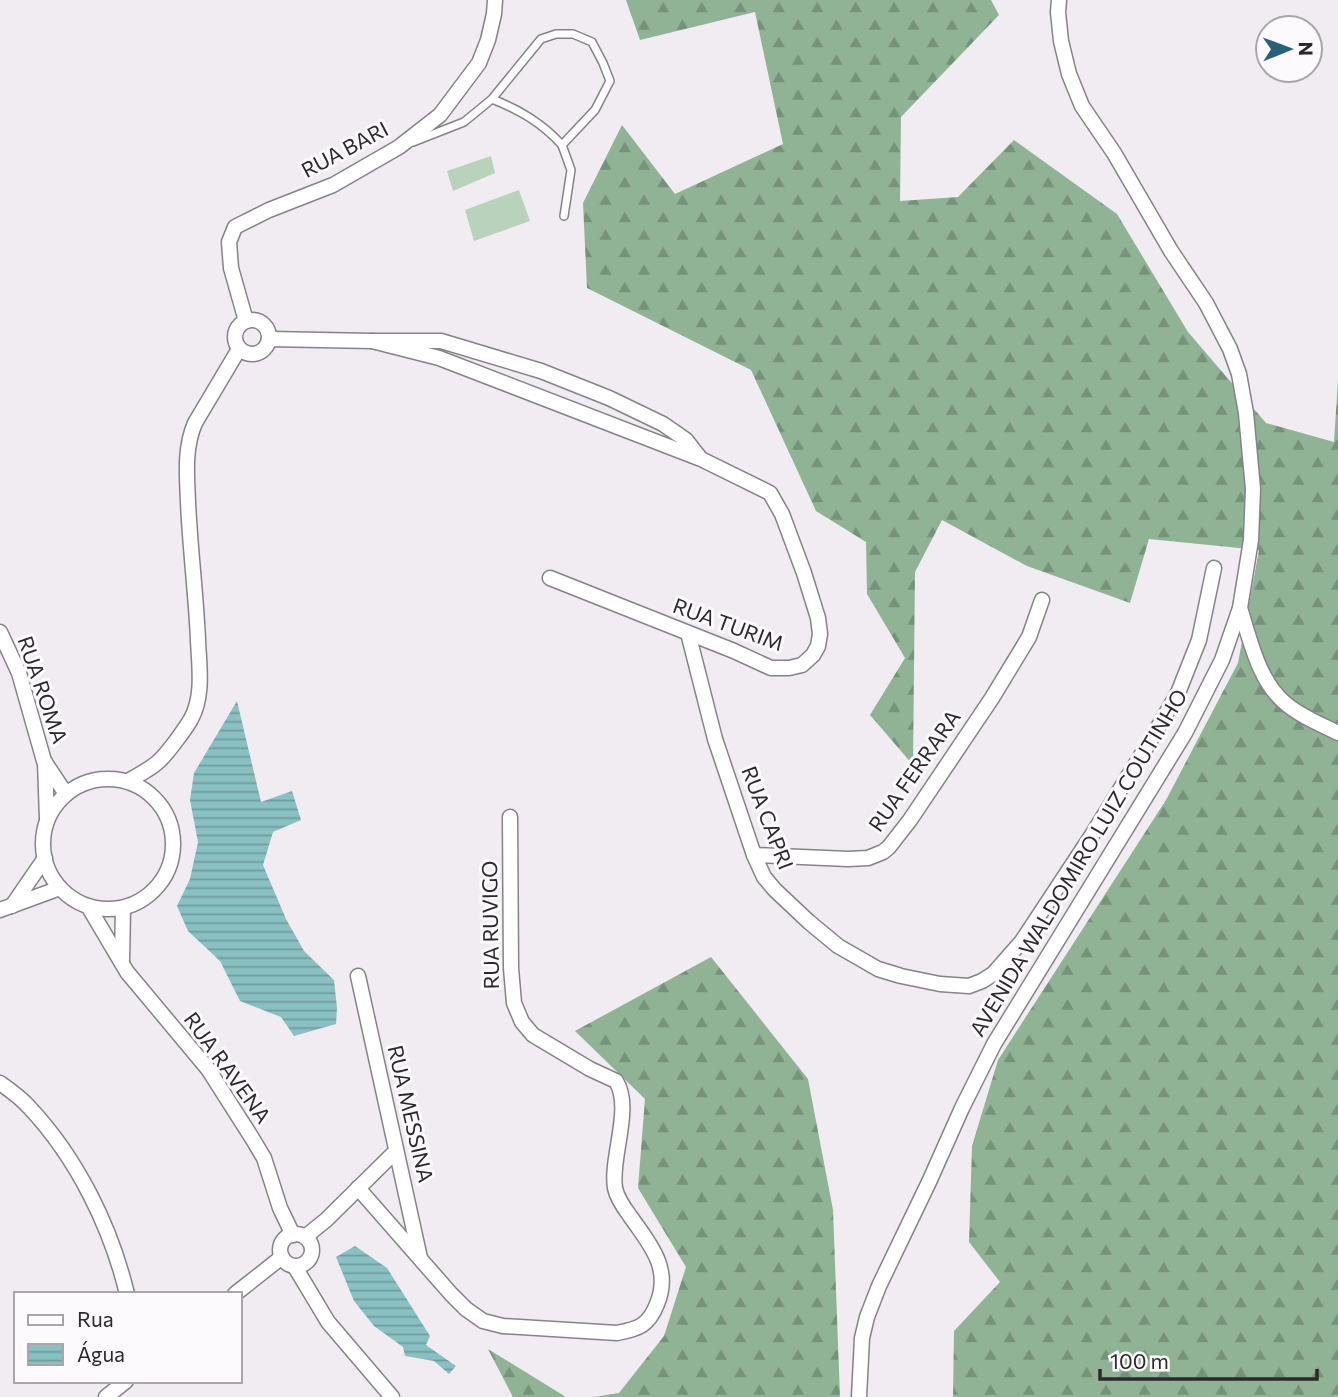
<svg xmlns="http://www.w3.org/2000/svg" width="1338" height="1397" font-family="Commissioner,sans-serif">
<defs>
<pattern id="forest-firs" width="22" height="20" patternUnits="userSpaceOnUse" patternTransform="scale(1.75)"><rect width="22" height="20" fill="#90b395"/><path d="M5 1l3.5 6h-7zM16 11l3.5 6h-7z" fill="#76927a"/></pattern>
<pattern id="water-rules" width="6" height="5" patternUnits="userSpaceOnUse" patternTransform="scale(1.75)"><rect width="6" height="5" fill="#89c0c2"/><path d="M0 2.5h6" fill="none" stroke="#709c9e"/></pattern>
</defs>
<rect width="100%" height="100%" fill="#f0ecf2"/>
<g fill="url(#forest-firs)">
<polygon points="626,0 991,0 999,15 901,117 900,201 958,197 1014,140 1117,214 1188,332 1266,423 1334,442 1338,380 1338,1397 953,1397 954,1331 1000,1282 969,1242 972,1146 998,1060 1166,800 1238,663 1259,550 1149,539 1130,603 1027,566 942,520 915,572 913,765 870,715 905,658 867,594 866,542 816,511 751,370 587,288 583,203 622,125 675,194 783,144 755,12 640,40"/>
<polygon points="711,957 808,1079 833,1210 840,1397 594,1397 619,1393 664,1336 686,1267 638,1188 645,1099 575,1031"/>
<polygon points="488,1349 566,1397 513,1397"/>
</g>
<g fill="#b8d2bb">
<polygon points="491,156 495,173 453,191 447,171"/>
<polygon points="519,190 530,221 474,241 465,210"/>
</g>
<g fill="url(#water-rules)">
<polygon points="237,701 261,802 292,791 301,820 273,832 263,865 286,919 304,951 334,980 337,1008 336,1024 294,1036 281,1017 240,1001 220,961 188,931 177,906 190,879 198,842 190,800 194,773"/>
<polygon points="355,1246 387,1268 430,1336 426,1345 456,1366 449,1374 434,1361 405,1356 403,1347 374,1326 354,1301 336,1257"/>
</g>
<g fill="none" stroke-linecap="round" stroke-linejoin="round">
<g stroke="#868388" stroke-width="10">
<g id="lane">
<path d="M 413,142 L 464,122 L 492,99 L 541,39 L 556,34 L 573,34 L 592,42 L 603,63 L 610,81 L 595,110 L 562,145 C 542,123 520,110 492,99"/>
<polyline points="562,145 571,170 564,216"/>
</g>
</g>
<g stroke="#868388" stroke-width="17">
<g id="street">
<circle cx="252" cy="337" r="17"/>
<polyline points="246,321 231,268 229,242 235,227 269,210 333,185 399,147 440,115 479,63 488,40 494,14 495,0"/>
<polyline points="269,339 372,341 441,341 541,371 609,398 663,424 686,440 700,458"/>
<polyline points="372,341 439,358 701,459 770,493 782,514 804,573 818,618 820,634 818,646 813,655 802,665 789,668 771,668 734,651 550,578"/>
<path d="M 1240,608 C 1250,639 1258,680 1285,703 C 1300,716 1320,724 1338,733"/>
<polyline points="0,632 19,673 44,761 66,794"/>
<polyline points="688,633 715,739 754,855 764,877 775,890 809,922 838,946 878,969 901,976 940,984 969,986 982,981 993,974 1022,941 1092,835 1147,746 1178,693 1199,640 1214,568"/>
<polyline points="45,762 47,819"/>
<circle cx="108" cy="844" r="65"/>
<path d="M 128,781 C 138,775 151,769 159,761 C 167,754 186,728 191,719 C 204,696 199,665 198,640 C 196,594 190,548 188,502 C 187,476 184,448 195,423 L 239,349"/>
<polyline points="754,855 848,859 868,858 883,852 889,847 910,820 992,698 1029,637 1042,600"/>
<polyline points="12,906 45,858"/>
<polyline points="88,906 127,972 208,1069 252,1138 264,1158 280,1208 293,1235"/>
<polyline points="0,910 60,888"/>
<polyline points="122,962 123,908"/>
<polyline points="358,976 420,1258"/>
<path d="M 0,1083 C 10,1090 21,1098 29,1107 C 77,1158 111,1227 127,1294"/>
<path d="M 358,1188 L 451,1294 L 466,1309 L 483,1321 L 503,1326 L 617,1333 C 639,1329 649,1325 657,1304 C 672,1268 649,1243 630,1216 C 624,1208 617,1198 615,1188 C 610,1158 633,1108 616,1081 L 590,1069 L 533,1035 L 522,1022 L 514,1003 L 511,968 L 510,817"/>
<circle cx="296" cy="1250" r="16"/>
<polyline points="305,1237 326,1220 396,1151"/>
<polyline points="295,1267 328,1322 392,1397"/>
<polyline points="235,1294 282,1257"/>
<polyline points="106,1397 126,1381"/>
<polyline points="859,1397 862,1338 867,1317 879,1286 929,1182 962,1108 994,1044 1185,733 1222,660 1240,608 1251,540 1253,489 1246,413 1239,374 1230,349 1206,303 1171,251 1114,153 1082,106 1069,74 1061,41 1058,12 1059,0"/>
</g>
</g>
<use href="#lane" stroke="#fff" stroke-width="7"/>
<use href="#street" stroke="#fff" stroke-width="14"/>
</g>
<g text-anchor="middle" stroke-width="6" stroke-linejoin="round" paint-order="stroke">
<g font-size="21" fill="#2b292b" stroke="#fdfafe">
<text transform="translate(345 150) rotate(-28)" y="7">RUA BARI</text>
<text transform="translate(728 625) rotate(20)" y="7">RUA TURIM</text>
<text transform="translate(42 690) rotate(71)" y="7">RUA ROMA</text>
<text transform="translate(915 771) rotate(-55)" y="7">RUA FERRARA</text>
<text transform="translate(767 818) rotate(69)" y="7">RUA CAPRI</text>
<text transform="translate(1079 863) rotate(-59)" y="7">AVENIDA WALDOMIRO LUIZ COUTINHO</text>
<text transform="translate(491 925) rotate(-91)" y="7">RUA RUVIGO</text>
<text transform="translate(227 1068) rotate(54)" y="7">RUA RAVENA</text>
<text transform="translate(410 1114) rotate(77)" y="7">RUA MESSINA</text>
</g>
</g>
<rect x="14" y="1292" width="228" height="91" fill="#fdfafe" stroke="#a9a6aa" stroke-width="2"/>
<rect x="28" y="1315" width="35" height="10" fill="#ffffff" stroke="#a9a6aa" stroke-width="2"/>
<text x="77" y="1327" font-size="21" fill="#2b292b">Rua</text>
<rect x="28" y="1344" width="35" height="21" fill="url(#water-rules)" stroke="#a9a6aa" stroke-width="2"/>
<text x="77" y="1362" font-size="21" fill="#2b292b">Água</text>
<g transform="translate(1289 49) rotate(89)"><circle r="33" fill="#fdfafe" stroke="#a9a6aa" stroke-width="2"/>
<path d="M0-5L12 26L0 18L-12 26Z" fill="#27617a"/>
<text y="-10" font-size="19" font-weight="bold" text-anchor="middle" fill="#2b292b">N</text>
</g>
<path d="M1100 1369v10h217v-10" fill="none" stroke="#2b292b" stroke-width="3.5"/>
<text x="1110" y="1369" font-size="21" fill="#2b292b" stroke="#fdfafe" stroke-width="5" paint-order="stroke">100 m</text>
</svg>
